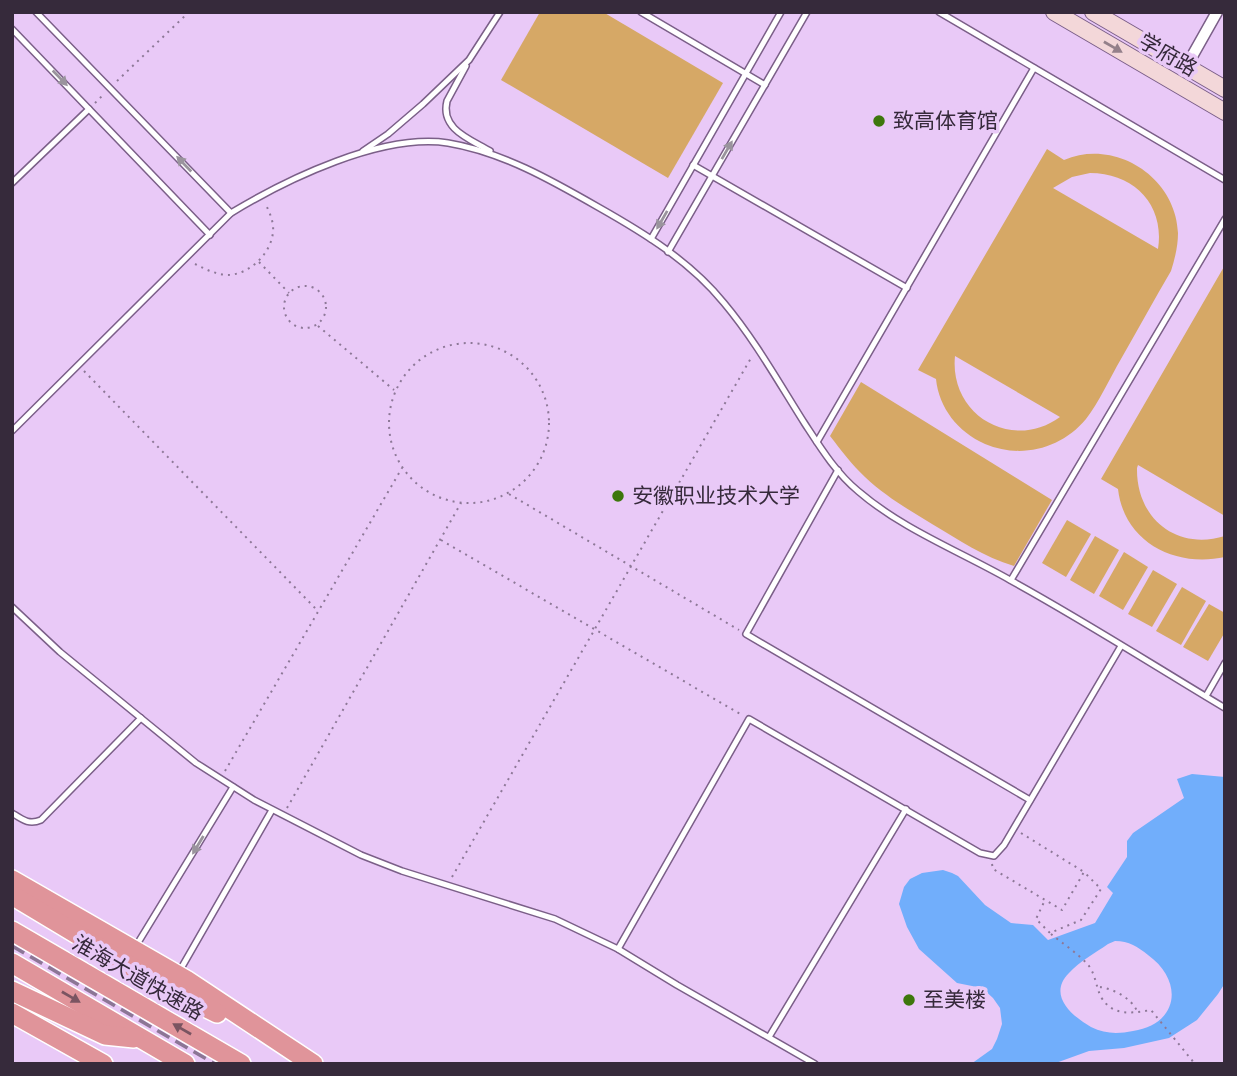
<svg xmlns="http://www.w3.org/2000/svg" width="1237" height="1076" font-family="'Asap Condensed','Noto Sans SC',sans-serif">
<rect width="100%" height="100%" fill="#e9c9f7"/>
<g fill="#d6a866" fill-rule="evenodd">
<polygon points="540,12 603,12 723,83 668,178 501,80"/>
<path d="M 1047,149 L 1064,160 C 1115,138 1176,177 1178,233 C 1178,246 1175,258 1171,271 C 1154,300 1138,329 1121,359 C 1111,376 1098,404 1086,419 C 1061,449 1021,459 985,444 C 958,432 939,408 936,379 L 918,370 ZM 1090,173 C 1134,173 1165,205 1158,249 L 1053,188 L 1072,177 ZM 955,356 L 1060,417 C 1012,452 949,415 955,356 Z"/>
<path d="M 1225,265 L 1225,516 L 1138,465 L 1137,468 C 1136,518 1176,551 1225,536 L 1225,557 C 1175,568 1124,542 1118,489 L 1101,479 Z"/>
<path d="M 861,382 L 1052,500 L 1014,566 C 984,557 959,540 932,524 C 909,510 885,496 865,477 C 852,465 841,450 830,436 Z"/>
<polygon points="1067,520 1091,534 1066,577 1042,563"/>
<polygon points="1095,536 1119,550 1094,594 1070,580"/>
<polygon points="1124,552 1148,567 1123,610 1099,596"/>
<polygon points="1153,570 1177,584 1152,627 1128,614"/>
<polygon points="1182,587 1206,601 1181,645 1156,631"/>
<polygon points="1209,604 1225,613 1225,632 1208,661 1183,647"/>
</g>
<path fill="#71aefb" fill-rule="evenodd" d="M 1192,774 L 1225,777 L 1225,983 L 1218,994 L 1197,1020 L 1169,1038 L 1124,1048 L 1089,1051 L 1053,1064 L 971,1064 L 992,1049 L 997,1039 L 1002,1024 L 1000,1008 L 993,998 L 982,988 L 957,983 L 919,949 L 907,927 L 899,904 L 904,887 L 910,879 L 922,873 L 943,870 L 952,873 L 958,876 L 985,905 L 1011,923 L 1033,925 L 1048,940 L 1095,923 L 1113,893 L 1107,887 L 1127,857 L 1127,841 L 1133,833 L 1184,798 L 1177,779 ZM 1115,941 C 1129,941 1138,947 1148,955 C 1184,981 1179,1024 1133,1031 C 1118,1034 1105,1034 1091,1027 C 1072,1016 1047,995 1069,973 C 1079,962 1095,953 1108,944 Z"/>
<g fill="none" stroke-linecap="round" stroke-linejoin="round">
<g stroke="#7b5f88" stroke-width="8">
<g id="service">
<polyline points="36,12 231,213"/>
<polyline points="641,12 765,85"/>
<polyline points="939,12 1225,180"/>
<polyline points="12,29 210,235"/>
<path d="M 466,66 L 447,101 C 440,129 470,139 490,151"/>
<polyline points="363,151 388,134 423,104 469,60 500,12"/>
<polyline points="693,165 907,288"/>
<polyline points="12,183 89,109"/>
<polyline points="651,239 781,12"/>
<polyline points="668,252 807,12"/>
<path d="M 12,431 L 231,213 C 287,179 382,133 448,143 C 502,152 551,180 598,207 C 644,233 690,261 724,303 C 755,340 779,383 805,424 C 820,447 836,473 858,491 C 902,529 959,551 1010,580 C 1083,620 1153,665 1225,708"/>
<polyline points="817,442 1034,68"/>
<polyline points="838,470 746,634 1030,800"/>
<polyline points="1011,580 1225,219"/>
<polyline points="12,607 60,652 196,763 254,800 361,855 402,871 555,919 618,949 677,985 815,1064"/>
<polyline points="1206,696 1225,663"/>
<path d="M 12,813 C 23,820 29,825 41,820 L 141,718"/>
<polyline points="136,946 233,787"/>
<polyline points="618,949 749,719 980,853 994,856 1004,845 1121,646"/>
<polyline points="179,972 272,810"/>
<polyline points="769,1037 906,809"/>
</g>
</g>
<g stroke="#7b5f88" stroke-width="13">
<polyline id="minor" points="1186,67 1217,12"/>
</g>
<g stroke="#7b5f88" stroke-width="18">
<g id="secondary">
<polyline points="1054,12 1225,112"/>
<polyline points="1093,12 1225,89"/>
</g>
</g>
<g stroke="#fff" stroke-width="22">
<g id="trunk">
<polyline points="12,880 186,980 313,1064"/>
<polyline points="12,895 167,988 217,1013"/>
<polyline points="12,931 241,1064"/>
<polyline points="12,963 185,1064"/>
<polyline points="12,991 105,1035 134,1038"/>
<polyline points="12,1013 103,1064"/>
</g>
</g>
<g stroke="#8d7897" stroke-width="2" stroke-dasharray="2 5" stroke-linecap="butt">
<polyline points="117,81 189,12"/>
<polyline points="95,103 103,95"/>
<polyline points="259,262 289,293"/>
<path d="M 195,264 C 205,269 215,274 227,275 C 249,275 271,254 273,232 C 274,223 270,213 266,205"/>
<circle cx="305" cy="307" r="21"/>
<polyline points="318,326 394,390"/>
<circle cx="469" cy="423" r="80"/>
<polyline points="84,371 317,610"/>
<polyline points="509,494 739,630"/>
<polyline points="441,540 742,715"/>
<polyline points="225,771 402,468"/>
<polyline points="287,808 461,503"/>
<polyline points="1021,833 1084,872"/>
<polyline points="992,864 993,869 1062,910 1084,872 1101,889 1081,920 1050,933 1036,919 1045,900"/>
<polyline points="452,877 751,358"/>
<path d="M 1051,934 C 1063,944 1079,954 1089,966 C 1096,976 1096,987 1101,997 C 1113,1017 1132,1013 1151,1010 L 1195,1064"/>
<path d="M 1100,987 C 1114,989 1131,998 1137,1011"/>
</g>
<use href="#service" stroke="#fff" stroke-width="5"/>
<use href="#minor" stroke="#fff" stroke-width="10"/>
<use href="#secondary" stroke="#f3d7d9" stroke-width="16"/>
<use href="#trunk" stroke="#e0949a" stroke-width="19"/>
<polyline stroke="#8c7695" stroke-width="3.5" stroke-dasharray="14 7" stroke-linecap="butt" points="12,946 215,1064"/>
</g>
<defs><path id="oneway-solid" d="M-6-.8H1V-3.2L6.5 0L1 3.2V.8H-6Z" transform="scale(1.75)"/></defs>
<use fill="#94808a" href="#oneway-solid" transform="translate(1113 47) rotate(30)"/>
<g fill="#9a949d">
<use href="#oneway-solid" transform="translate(60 78) rotate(46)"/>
<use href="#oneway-solid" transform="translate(727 150) rotate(-60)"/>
<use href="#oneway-solid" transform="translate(184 164) rotate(-134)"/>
<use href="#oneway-solid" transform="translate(662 220) rotate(120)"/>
<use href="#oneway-solid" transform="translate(198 845) rotate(121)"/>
</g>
<g fill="#7a5461">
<use href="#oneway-solid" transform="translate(71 997) rotate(30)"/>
<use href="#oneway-solid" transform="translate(182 1029) rotate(-150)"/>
</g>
<g fill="#3d770c" stroke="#e9c9f7" stroke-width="2.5">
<circle cx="879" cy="121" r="7"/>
<circle cx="618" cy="496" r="7"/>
<circle cx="909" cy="1000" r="7"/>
</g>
<g text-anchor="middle" stroke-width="7" stroke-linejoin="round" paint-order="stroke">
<g font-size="21" fill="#362a3b" stroke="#e9c9f7">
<text transform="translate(1168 55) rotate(30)" y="7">学府路</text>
<text transform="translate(138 978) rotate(30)" y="7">淮海大道快速路</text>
</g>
<g font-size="21" fill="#362a3b" stroke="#e9c9f7" text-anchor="start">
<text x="893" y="128">致高体育馆</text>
<text x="632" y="503">安徽职业技术大学</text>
<text x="923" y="1007">至美楼</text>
</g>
</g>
<rect width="1237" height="1076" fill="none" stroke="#362a3b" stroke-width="28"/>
</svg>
